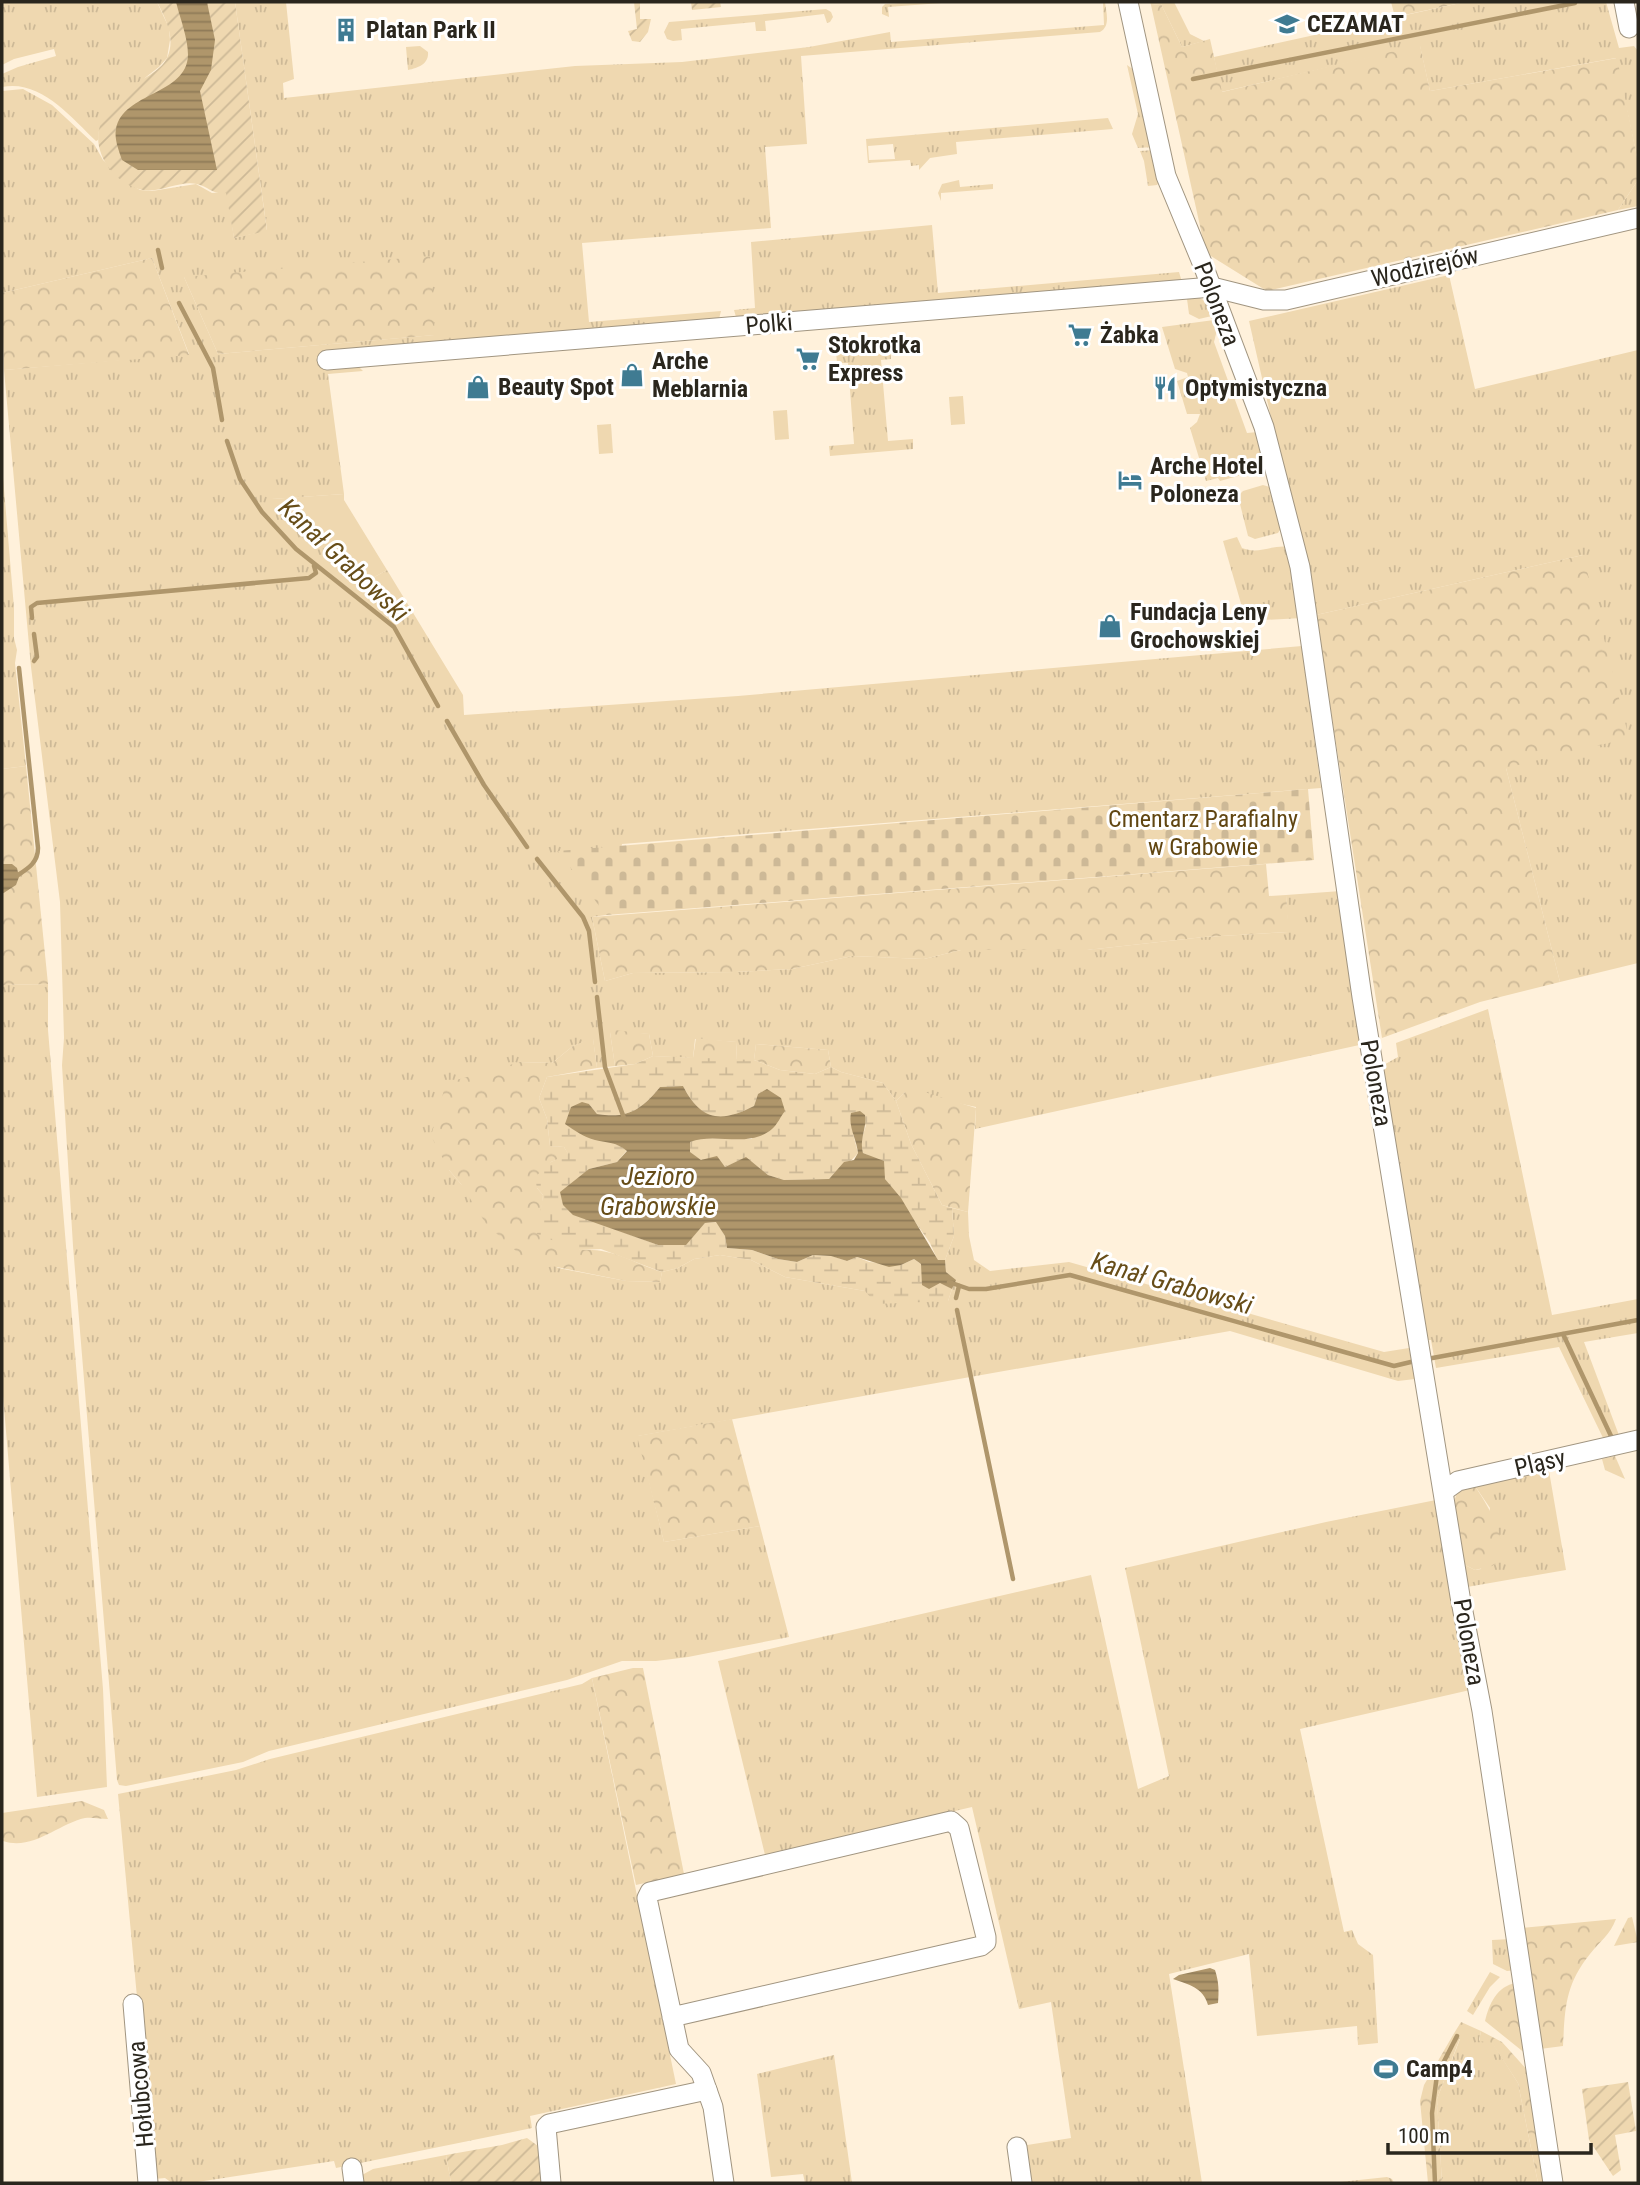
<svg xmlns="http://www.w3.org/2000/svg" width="1640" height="2185" font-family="'Roboto Condensed',sans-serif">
<defs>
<pattern id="grass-tufts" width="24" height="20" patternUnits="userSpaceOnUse" patternTransform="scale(1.75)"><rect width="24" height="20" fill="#efd8b0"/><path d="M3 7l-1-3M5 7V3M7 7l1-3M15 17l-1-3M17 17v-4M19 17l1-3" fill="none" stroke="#cdb997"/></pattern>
<pattern id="forest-crowns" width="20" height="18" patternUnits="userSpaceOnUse" patternTransform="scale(1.75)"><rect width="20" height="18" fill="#efd8b0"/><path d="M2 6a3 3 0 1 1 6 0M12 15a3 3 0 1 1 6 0" fill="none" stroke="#cdb997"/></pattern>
<pattern id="wetland-marsh" width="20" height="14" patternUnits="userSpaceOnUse" patternTransform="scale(1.75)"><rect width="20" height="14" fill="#efd8b0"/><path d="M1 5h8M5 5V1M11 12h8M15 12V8" fill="none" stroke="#cdb997"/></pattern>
<pattern id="cemetery-stones" width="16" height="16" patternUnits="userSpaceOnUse" patternTransform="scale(1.75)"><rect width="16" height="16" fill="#efd8b0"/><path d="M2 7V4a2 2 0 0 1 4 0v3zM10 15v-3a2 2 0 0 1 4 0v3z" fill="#cdb997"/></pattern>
<pattern id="garden-furrows" width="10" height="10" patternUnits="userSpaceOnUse" patternTransform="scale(1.75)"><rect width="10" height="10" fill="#efd8b0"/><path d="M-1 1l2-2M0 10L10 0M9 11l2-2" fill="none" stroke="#cdb997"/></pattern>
<pattern id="water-rules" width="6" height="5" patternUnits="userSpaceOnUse" patternTransform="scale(1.75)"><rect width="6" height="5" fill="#af966b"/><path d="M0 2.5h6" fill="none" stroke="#8f7a57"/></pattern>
</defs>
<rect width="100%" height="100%" fill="#fff1db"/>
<g fill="url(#grass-tufts)" fill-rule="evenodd">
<path d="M 2,2 L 157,2 L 169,28 L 170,40 L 167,58 L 159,67 L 146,77 L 99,130 L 98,140 L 96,141 C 70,116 40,79 2,87 L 2,74 L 18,67 L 56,56 L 54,49 L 14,59 L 2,65 Z"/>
<path d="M 235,2 L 286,2 L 294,79 L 283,83 L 284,98 L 575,66 L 682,62 L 809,47 L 890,32 L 891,42 L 1104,25 L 1103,2 L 1105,2 C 1106,12 1111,26 1100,32 L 801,56 L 807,144 L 765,147 L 771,228 L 582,243 L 589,322 L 721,311 L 719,319 L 358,366 L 363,371 L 328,374 L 344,494 L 272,499 L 369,580 L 387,570 L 463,695 L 464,715 L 738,696 L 1302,646 L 1321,788 L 622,844 L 606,915 L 592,917 L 605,981 L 633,973 L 736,972 L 792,969 L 852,956 L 924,959 L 961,950 L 1087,950 L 1204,937 L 1288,932 L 1286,895 L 1341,891 L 1364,1044 L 975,1129 L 976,1107 L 905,1092 L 896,1101 L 883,1083 L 841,1072 L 831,1067 L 828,1050 L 756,1044 L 754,1060 L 737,1061 L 736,1042 L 695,1039 L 693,1058 L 653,1056 L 649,1034 L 610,1032 L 615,1066 L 597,1068 L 593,1039 L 573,1046 L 552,1063 L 520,1062 L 449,1170 L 461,1184 L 558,1268 L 626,1281 L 660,1282 L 662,1272 L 678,1268 L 694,1259 L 720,1255 L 751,1260 L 785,1277 L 865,1291 L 948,1301 L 955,1280 L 946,1272 L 945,1260 L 954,1236 L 952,1208 L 968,1212 L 969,1236 L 974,1260 L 990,1271 L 1069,1262 L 1384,1352 L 1409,1348 L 1415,1379 L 1398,1381 L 1230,1331 L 638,1436 L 664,1542 L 760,1526 L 789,1637 L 688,1657 L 656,1661 L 622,1661 L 567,1680 L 269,1751 L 243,1762 L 126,1786 L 119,1785 L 117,1780 L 73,1246 L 62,1065 L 64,1038 L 60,902 L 31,667 L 4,370 L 189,354 L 152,258 L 2,293 L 2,91 L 23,89 L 52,105 L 94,144 L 103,160 L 130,184 L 140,190 L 152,191 L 196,184 L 212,193 L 227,192 L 234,238 L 267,230 ZM 184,277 L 434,335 L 218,354 Z"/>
<polygon points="917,2 955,2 888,7 889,17 882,14 882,7 885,4"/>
<polygon points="1150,2 1174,2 1190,34 1204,41 1182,47 1161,4 1151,5"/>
<polygon points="1465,2 1606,2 1619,48 1634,46 1638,51 1638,162 1616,58 1430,91 1420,46 1221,92 1214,57"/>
<polygon points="826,9 831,12 833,17 830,22 827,23 824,14 765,21 766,31 756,31 755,22 681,29 682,40 673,41 667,39 664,32 669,22"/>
<path d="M 420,46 L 428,52 C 429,64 418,68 408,70 L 406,47 Z"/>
<polygon points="1127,65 1134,70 1153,147 1138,148 1132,134 1138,114"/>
<path d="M 1108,118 L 1113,129 L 956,142 L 957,154 L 930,158 L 919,170 L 919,165 L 911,166 L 910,160 L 868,163 L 866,139 ZM 893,144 L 895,159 L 869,160 L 868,146 Z"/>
<polygon points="1154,150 1161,180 1157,185 1148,186 1144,161 1140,151"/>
<polygon points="959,180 960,187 993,184 993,189 941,193 941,201 938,193 942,184"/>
<polygon points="1638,180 1638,206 1618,210"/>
<polygon points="932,225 938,293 1179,272 1182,282 738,318 736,317 734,310 755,308 751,242"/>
<polygon points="1449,275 1475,389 1638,350 1638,963 1560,982 1506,768 1583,555 1316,615 1249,321"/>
<polygon points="1200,298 1207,302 1212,316 1199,319 1189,314 1187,299"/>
<polygon points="1214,320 1217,330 1214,342 1247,433 1258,432 1267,468 1220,481 1218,478 1206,481 1190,428 1197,422 1200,414 1187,414 1177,381 1188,377 1187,373 1175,369 1162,327"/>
<polygon points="890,346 891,359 881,360 888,441 913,439 913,449 830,456 829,446 854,444 848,363 837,363 836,351"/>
<polygon points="2,465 14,608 14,638 17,650 15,663 26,766 2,769"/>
<polygon points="1263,485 1273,488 1283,525 1278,533 1255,539 1248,536 1238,496 1243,491"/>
<path d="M 1237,537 L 1242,548 C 1259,555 1272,544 1290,547 L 1302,618 L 1246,621 L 1223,541 Z"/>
<polygon points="48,984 48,1030 103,1689 107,1787 37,1797 2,1384 2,985"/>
<polygon points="1488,1009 1552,1315 1638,1299 1638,1333 1584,1342 1620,1438 1605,1442 1559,1347 1436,1368 1431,1340 1425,1340 1380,1067 1398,1057 1396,1043"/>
<polygon points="1549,1471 1566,1570 1467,1587 1463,1564 1475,1570 1481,1569 1490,1508 1475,1486"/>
<polygon points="1436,1500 1470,1690 1300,1729 1344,1932 1352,1930 1358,1944 1373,1955 1378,2043 1358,2045 1357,2026 1257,2036 1249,1954 1169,1974 1202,2183 1027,2183 1021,2146 1071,2138 1051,2002 1019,2009 972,1807 765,1855 718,1661 1091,1575 1138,1789 1169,1776 1125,1568 1326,1522"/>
<polygon points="592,1678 676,2084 530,2116 532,2128 336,2168 334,2161 191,2183 172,2183 165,2178 154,2179 118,1794 236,1770 270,1759 582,1684"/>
<polygon points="1511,1939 1516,1970 1507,1971 1493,1964 1492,1940"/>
<polygon points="1490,1972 1500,1977 1490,1987 1473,2015 1467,2011"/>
<polygon points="1461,2022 1481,2031 1479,2040 1492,2042 1518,2083 1538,2183 1442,2183 1437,2099 1460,2039 1453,2035"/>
<polygon points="834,2055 852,2183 805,2183 803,2174 771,2177 757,2074"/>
<polygon points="446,2155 451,2183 361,2183 362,2175 373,2169"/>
<polygon points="1387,2177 1392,2179 1394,2183 1331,2183"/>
</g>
<g fill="url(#forest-crowns)">
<polygon points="1391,2 1465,2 1395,17"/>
<polygon points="1161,4 1182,47 1210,39 1222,92 1420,45 1430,91 1617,58 1638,162 1638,180 1618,210 1267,291 1206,253 1151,5"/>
<polygon points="430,256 435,335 218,354 184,277"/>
<polygon points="152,258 189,355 4,370 2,293"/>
<polygon points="1583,555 1629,738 1506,768 1560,982 1480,1002 1382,1038 1316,615"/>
<polygon points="26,766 48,984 2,985 2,769"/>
<polygon points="1266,864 1269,896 1286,895 1289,932 1204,937 1087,950 961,950 924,959 852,956 792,969 736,972 633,973 605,981 592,917"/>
<polygon points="614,1030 649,1034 653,1056 635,1064 615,1066 610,1032"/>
<path d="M 593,1038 L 597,1068 L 547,1077 L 539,1098 L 547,1119 L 550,1146 L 564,1147 L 569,1155 L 551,1162 L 537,1188 L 543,1195 L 541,1214 L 580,1250 C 614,1248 630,1262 662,1272 L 660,1282 L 626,1281 L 527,1261 L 486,1224 L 461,1184 L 449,1170 L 431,1136 L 446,1083 L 520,1062 L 552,1063 L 573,1046 Z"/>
<polygon points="696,1038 736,1042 737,1061 693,1058"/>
<polygon points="756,1044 828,1050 831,1067 815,1074 780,1070 754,1060"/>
<polygon points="918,1090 976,1108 968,1212 942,1205 911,1144 896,1101 905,1092"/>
<polygon points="732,1419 760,1526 664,1542 637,1436"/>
<polygon points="1615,1456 1625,1479 1605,1470 1602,1459"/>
<path d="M 1475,1486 C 1491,1511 1501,1528 1503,1558 L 1492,1566 L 1475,1570 L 1463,1564 L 1453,1504 L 1458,1490 Z"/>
<polygon points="633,1668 643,1668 684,1874 636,1885 592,1678"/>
<path d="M 82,1801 L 104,1810 L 108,1819 C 101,1819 92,1817 85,1818 C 58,1824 33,1851 3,1841 L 2,1813 Z"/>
<polygon points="1632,1917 1638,1942 1614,1946 1628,1918"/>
<path d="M 1616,1919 C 1610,1935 1600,1941 1590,1954 C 1565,1985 1565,2008 1563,2046 L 1540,2049 L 1522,1928 Z"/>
<path d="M 1516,1983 L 1526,2054 L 1485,2021 C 1489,2004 1497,1986 1516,1983 Z"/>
<polygon points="1481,2031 1502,2042 1529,2072 1544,2183 1538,2183 1518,2083 1492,2043 1479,2041"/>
<polygon points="1453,2035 1460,2038 1437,2099 1442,2183 1428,2183 1420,2101 1424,2085"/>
</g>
<path fill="url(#wetland-marsh)" d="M 653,1056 L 754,1060 L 780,1070 L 815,1074 L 831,1067 L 841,1072 L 883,1083 L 896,1101 L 911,1144 L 942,1205 L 952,1208 L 954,1236 L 945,1260 L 938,1261 L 930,1243 L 885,1179 C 882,1167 875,1157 863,1153 L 860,1145 L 866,1125 L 853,1134 L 858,1153 C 850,1164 837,1168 829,1179 L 784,1180 L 768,1175 L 746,1158 L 725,1167 L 701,1160 L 690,1153 L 690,1142 L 699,1138 L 752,1139 L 758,1094 L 754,1106 C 719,1124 702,1122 683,1086 L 660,1087 C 641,1110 628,1119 597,1114 L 589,1104 L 566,1124 C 587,1141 607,1137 627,1150 L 617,1162 L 589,1169 L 617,1230 L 658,1245 L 685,1245 L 705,1223 L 717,1222 L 725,1236 L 727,1248 L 752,1250 L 778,1259 L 797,1262 L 813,1255 L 832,1256 L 847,1261 L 857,1257 L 869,1262 L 901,1265 L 914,1259 L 921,1264 L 923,1270 L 952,1289 L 948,1301 L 876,1304 L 865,1291 L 785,1277 L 751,1260 L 720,1255 L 694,1259 L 678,1268 L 662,1272 L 601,1249 L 580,1250 L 569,1247 L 537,1234 L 543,1195 L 537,1188 L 535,1177 L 551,1162 L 568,1154 L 564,1147 L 550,1146 L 547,1119 L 539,1098 L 547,1077 L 635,1064 Z"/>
<polygon fill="url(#cemetery-stones)" points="1308,789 1314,860 606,915 558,851"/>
<g fill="#efd8b0">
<polygon points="963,396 965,424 951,425 949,397"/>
<polygon points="787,410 789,439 775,440 773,411"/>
<polygon points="611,424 613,453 599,454 597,425"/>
<polygon points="344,494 344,500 387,570 369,580 320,546 271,499"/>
</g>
<g fill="url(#garden-furrows)">
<path d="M 157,2 L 235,2 L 267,231 L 234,238 L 226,193 C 213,195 209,187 197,184 C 180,180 161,193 143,190 C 114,185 88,149 102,121 C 108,110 120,97 130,88 C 141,79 160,72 167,58 C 176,39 166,19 157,2 Z"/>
<polygon points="634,2 640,2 640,19 651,19 648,32 640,42 632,41 628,31 637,29"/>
<polygon points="691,2 720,2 721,7 692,10"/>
<polygon points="1628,2082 1636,2131 1615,2135 1621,2170 1613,2176 1589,2140 1582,2089"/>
<polygon points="527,2138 538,2146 542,2183 451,2183 446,2155 502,2145"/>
</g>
<g fill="url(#water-rules)">
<path d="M 176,2 L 207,2 L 215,40 L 211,70 L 200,91 L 217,170 L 138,170 L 122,160 C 119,151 114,139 116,129 C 123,92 187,95 188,55 C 188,38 180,18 176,2 Z"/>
<polygon points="2,864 12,864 17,868 19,877 16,885 2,894"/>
<path d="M 683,1086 C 701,1121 721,1123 754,1106 L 758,1094 L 767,1089 L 781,1098 L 785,1111 C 781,1116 777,1125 772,1129 C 748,1149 716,1132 690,1142 L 690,1152 L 701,1160 L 717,1156 L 725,1167 L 746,1157 L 768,1175 L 784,1180 L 829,1179 L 844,1162 L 854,1160 L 858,1153 C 857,1140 848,1127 851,1113 L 860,1111 L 865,1115 C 867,1128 859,1140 863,1153 L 884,1161 L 885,1179 L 901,1198 L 938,1260 L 945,1260 L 946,1272 L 956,1280 L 952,1289 L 940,1283 L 929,1289 L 922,1285 L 921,1264 L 914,1259 L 901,1265 L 889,1267 L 857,1257 L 847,1261 L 831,1256 L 813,1255 L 797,1262 L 778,1259 L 752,1250 L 727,1248 L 725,1236 L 716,1222 L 705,1223 L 686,1245 L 658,1245 L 573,1215 L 563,1205 L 560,1192 L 589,1169 L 617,1162 L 627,1151 C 616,1142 608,1143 595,1140 C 584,1137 575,1131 565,1124 L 571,1107 L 582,1102 L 589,1104 L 597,1114 C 628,1119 641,1110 660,1087 Z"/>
<path d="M 1210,1968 L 1215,1970 C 1219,1982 1219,1992 1218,2003 L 1208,2005 C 1203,1987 1189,1985 1173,1979 L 1179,1975 Z"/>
</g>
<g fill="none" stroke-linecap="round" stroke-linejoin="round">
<g stroke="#af966b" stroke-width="4.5">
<polyline points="1193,79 1575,3"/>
<polyline points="158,250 162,268"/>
<polyline points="179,303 213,368 222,420"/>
<polyline points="227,441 240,479 262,512 296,549 394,627 438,706"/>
<polyline points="32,618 31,607 37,603 309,578 316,573 314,566"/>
<polyline points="34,634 37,657 34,661"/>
<polyline points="447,721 484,785 527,847"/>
<polyline points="537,859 583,917 589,931 595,982"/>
<path d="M 18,875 C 29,868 38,862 38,848 L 19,668"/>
<polyline points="597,997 605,1067 624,1118"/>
<polyline points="949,1282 969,1289 986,1289 1070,1275 1394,1366 1415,1361"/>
<polyline points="956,1298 959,1286"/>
<polyline points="957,1310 1013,1579"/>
<polyline points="1563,1334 1611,1436"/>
<polyline points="1427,1359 1638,1320"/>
<polyline points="1435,2183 1432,2113 1437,2075 1457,2036"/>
</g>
<g stroke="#a19580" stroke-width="21">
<g id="minor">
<polyline points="1128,2 1166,176 1203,265 1264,427 1300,567 1362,997 1460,1596 1482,1711 1553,2183"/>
<polyline points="1624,2 1629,28"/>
<polyline points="327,360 1212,287 1264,300 1286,300 1638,218"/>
<polyline points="1444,1491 1458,1481 1638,1440"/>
<polyline points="133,2004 148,2183"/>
<polyline points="672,2017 981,1946 986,1942 986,1937 959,1828 951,1821 650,1892 647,1898 679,2049 701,2073 713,2107 724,2183"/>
<polyline points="1017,2147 1022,2183"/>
<polyline points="352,2168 354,2183"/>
<polyline points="551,2183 546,2127 549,2124 707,2090"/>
</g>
</g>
<use href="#minor" stroke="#fff" stroke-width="19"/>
</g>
<defs>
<g id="university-bare" transform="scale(1.89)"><path d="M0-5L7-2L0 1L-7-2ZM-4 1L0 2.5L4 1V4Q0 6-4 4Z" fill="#3f7b92" stroke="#fff" stroke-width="2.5" paint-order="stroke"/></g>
<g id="building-bare" transform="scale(1.89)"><path d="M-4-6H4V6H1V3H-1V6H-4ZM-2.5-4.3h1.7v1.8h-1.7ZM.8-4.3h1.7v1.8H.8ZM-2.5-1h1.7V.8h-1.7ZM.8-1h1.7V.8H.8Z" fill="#3f7b92" stroke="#fff" stroke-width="2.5" paint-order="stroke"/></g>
<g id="supermarket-bare" transform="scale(1.89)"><path d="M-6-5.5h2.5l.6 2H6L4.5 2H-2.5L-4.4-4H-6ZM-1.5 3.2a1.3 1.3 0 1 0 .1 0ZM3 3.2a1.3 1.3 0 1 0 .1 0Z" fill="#3f7b92" stroke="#fff" stroke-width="2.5" paint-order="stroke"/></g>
<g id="shop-bare" transform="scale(1.89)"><path d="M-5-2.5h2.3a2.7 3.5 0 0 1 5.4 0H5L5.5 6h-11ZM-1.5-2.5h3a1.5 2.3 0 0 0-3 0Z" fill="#3f7b92" stroke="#fff" stroke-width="2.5" paint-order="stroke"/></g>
<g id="restaurant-bare" transform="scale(1.89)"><path d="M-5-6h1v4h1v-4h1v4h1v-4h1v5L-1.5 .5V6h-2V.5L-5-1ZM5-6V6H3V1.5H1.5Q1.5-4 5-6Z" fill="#3f7b92" stroke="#fff" stroke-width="2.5" paint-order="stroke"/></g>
<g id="hotel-bare" transform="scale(1.89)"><path d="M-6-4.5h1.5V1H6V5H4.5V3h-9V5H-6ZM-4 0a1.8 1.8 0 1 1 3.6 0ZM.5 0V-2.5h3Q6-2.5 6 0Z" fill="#3f7b92" stroke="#fff" stroke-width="2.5" paint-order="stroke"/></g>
<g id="stadium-bare" transform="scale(1.89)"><path d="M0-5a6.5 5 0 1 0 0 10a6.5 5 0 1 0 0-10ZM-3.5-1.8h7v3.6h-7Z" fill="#3f7b92" stroke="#fff" stroke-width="2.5" paint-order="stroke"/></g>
</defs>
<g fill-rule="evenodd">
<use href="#university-bare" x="1287" y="24"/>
<use href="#building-bare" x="346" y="30"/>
<use href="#supermarket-bare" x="1080" y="335"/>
<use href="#supermarket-bare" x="808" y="359"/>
<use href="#shop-bare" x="632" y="375"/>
<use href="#shop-bare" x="478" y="387"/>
<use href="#restaurant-bare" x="1165" y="388"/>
<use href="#hotel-bare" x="1130" y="480"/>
<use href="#shop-bare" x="1110" y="626"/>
<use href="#stadium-bare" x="1386" y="2069"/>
</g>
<g text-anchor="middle" stroke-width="6" stroke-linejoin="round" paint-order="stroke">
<g font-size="24" font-weight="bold" fill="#2a261d" stroke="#fff" text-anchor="start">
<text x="1307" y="32">CEZAMAT</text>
<text x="366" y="38">Platan Park II</text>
<text x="1100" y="343">Żabka</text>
<text x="828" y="353">Stokrotka<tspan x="828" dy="28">Express</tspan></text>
<text x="652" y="369">Arche<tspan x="652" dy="28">Meblarnia</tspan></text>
<text x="498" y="395">Beauty Spot</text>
<text x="1185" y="396">Optymistyczna</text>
<text x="1150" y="474">Arche Hotel<tspan x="1150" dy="28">Poloneza</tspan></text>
<text x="1130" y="620">Fundacja Leny<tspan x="1130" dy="28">Grochowskiej</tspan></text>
<text x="1406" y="2077">Camp4</text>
</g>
<g font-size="24" fill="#2a261d" stroke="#fff">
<text transform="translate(1425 267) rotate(-13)" y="8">Wodzirejów</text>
<text transform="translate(1217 304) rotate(69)" y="8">Poloneza</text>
<text transform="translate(769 324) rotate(-5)" y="8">Polki</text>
<text transform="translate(1376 1083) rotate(80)" y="8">Poloneza</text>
<text transform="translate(1540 1463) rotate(-13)" y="8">Pląsy</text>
<text transform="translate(1469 1642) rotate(80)" y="8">Poloneza</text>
<text transform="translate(141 2094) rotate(-95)" y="8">Hołubcowa</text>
</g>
<g font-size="24" fill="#614611" stroke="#fff">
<text x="1203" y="827">Cmentarz Parafialny<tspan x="1203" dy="28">w Grabowie</tspan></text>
</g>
<g font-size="26" font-style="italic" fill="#674d18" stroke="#fff">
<text transform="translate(344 560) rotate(43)" y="9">Kanał Grabowski</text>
<text x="658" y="1185">Jezioro<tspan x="658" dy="30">Grabowskie</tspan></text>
<text transform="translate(1172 1283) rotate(16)" y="9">Kanał Grabowski</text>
</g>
</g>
<rect width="1640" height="2185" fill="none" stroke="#2a261d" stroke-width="7"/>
<path d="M1388 2143v10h203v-10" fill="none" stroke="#2a261d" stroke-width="3.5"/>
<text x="1398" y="2143" font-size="21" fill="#2a261d" stroke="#ffffff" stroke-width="5" paint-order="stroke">100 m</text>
</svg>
